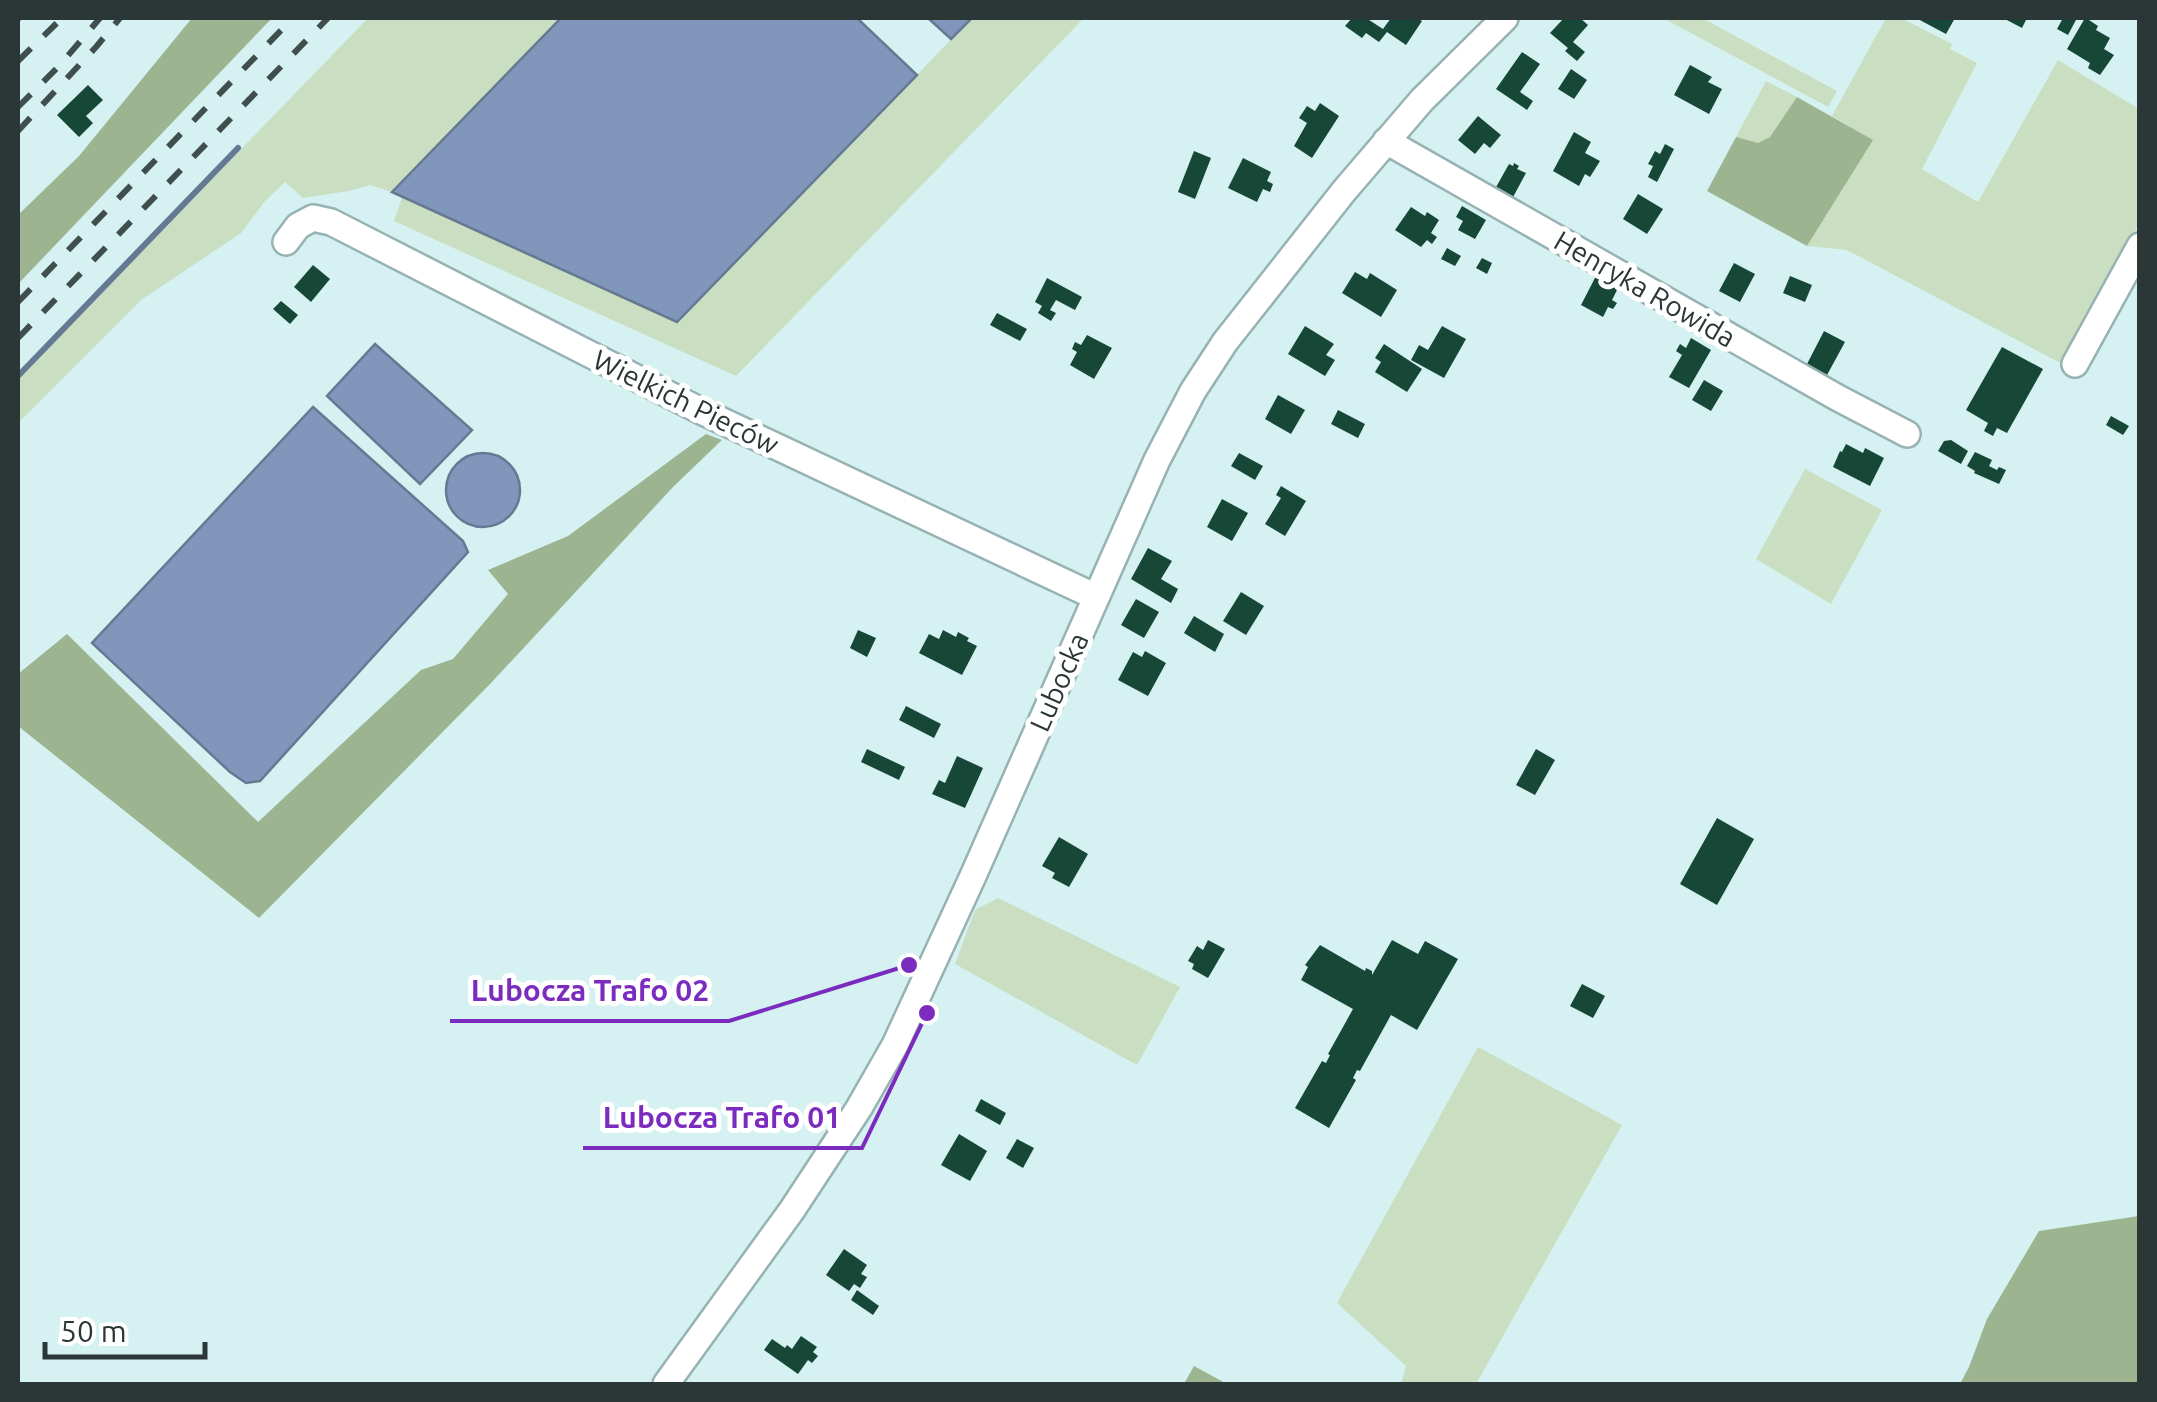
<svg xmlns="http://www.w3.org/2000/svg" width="2157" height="1402" font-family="Ubuntu,sans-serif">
<rect width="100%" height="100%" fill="#d5f1f2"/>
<g fill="#cadfc1">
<polygon points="368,18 561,18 392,192 370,185 349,191 303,198 285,182 265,201 241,233 141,300 18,423 18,380"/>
<polygon points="972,18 1084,18 736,376 394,221 402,197 677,322"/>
<polygon points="1663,18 1702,18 1837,91 1828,107"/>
<polygon points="1886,18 1901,18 1952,44 1950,49 1977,63 1922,169 1978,202 2058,60 2139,109 2139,223 2064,365 1847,250 1807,246 1870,144 1849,126 1832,116"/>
<path d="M 1766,81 L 1797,97 C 1788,112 1773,146 1752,143 C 1748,142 1740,138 1736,137 Z"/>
<polygon points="1805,469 1882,510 1831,604 1756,559"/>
<polygon points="998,898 1180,987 1137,1065 955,964 975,910"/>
<polygon points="1478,1047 1622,1125 1476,1384 1401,1384 1406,1366 1337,1303"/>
</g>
<g fill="#9cb590">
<polygon points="192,18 272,18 18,284 18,215 79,156"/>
<polygon points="1797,97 1873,140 1807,246 1707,191 1736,137 1758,143 1770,137"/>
<polygon points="706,434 722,440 674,486 491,683 259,918 18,726 18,674 67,634 258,822 421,670 453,659 508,594 488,570 568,536"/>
<polygon points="2139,1216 2139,1384 1960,1384 1969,1367 1987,1319 2039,1231"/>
<polygon points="1194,1366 1227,1384 1184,1384"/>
</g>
<g fill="#8096bb" stroke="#667993" stroke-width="2.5">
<polygon points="561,18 857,18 917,75 677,322 392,192"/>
<polygon points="928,18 972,18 951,39"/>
<polygon points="375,344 472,430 420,484 327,396"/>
<polygon points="313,407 463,541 468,552 260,781 246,783 230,772 92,643"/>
<circle cx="483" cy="490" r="37"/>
</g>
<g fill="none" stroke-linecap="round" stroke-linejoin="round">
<polyline stroke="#667993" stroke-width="6" points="18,376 238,148"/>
</g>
<g fill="#174837">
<polygon points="1352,18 1366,18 1383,29 1391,18 1417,18 1422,21 1406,45 1387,32 1379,42 1366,33 1362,38 1345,26"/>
<polygon points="1564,18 1580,18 1588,25 1573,42 1585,52 1577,61 1565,51 1568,48 1550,33"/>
<polygon points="1916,18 1955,18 1946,34"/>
<polygon points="2003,18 2027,18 2022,28"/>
<polygon points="2063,18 2077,18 2068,35 2057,29"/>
<polygon points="2085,18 2091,18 2089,20 2098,26 2096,30 2110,38 2104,49 2114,55 2100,75 2088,68 2090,63 2067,49"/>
<polygon points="1522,52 1540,64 1520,92 1533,101 1527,110 1496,89"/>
<polygon points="1690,65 1712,77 1708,82 1722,89 1709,114 1674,95"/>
<polygon points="1571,69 1587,80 1574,99 1558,89"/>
<polygon points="88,85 103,100 86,116 93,123 79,137 57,115"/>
<polygon points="1320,103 1339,116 1312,158 1294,146 1307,123 1299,118 1307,106 1315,111"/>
<polygon points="1478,116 1501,135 1490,148 1484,143 1475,154 1458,140"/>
<polygon points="1574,132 1591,142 1585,153 1600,161 1590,177 1585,174 1579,186 1553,171"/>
<polygon points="1665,144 1674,149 1657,182 1648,177 1653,166 1648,164 1655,151 1660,154"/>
<polygon points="1194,151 1211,158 1195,199 1178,192"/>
<polygon points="1243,158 1271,172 1267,181 1273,184 1270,192 1263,189 1257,202 1228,188"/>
<polygon points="1514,163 1519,166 1517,169 1526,173 1512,199 1495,189 1509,164 1513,166"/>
<polygon points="1638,194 1663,209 1647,234 1623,219"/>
<polygon points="1462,206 1486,220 1475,239 1458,230 1463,221 1456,217"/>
<polygon points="1411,207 1425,216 1427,212 1439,220 1431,233 1437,237 1432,244 1427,240 1421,247 1395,230"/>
<polygon points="1447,248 1461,256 1455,266 1441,259"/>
<polygon points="1482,258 1492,263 1487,274 1476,268"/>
<polygon points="1734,263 1755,274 1740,302 1719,291"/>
<polygon points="313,265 330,279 311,302 294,287"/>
<polygon points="1355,272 1367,279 1370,273 1397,290 1381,317 1342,293"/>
<polygon points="1596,276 1618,288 1612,300 1617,303 1613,309 1608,307 1603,317 1581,305"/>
<polygon points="1790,276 1812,285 1805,302 1783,293"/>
<polygon points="1047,278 1082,297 1075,310 1056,300 1050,310 1056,313 1051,321 1038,313 1042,306 1035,302"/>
<polygon points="281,301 298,315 290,324 273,309"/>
<polygon points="997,313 1027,329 1020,341 990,325"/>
<polygon points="1305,326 1334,344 1326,355 1335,360 1325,376 1288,354"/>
<polygon points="1442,326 1466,339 1444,378 1411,360 1419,345 1428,350"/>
<polygon points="1824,331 1845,342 1827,375 1807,364"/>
<polygon points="1087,335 1112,348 1094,379 1070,365 1077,352 1072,349 1075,342 1081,345"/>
<polygon points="1691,338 1711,350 1689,388 1669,377 1682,355 1676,351 1680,344 1686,348"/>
<polygon points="1384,344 1422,369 1407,392 1375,372 1381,362 1375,358"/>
<polygon points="2002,347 2043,369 2007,433 1997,428 1993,436 1984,431 1988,423 1966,410"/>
<polygon points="1704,380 1723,391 1711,411 1692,400"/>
<polygon points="1278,395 1305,410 1291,434 1265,419"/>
<polygon points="1338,410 1365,424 1358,438 1331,424"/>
<polygon points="2111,416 2129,426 2123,435 2106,425"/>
<polygon points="1951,440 1968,451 1961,464 1938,451 1944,441"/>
<polygon points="1846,444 1863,453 1865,448 1884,458 1870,486 1833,467 1840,451 1842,452"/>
<polygon points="1975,452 1992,460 1989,466 1997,470 1999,467 2006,470 1999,484 1974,473 1975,471 1967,466"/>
<polygon points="1239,453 1263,466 1255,480 1231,466"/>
<polygon points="1281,486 1306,501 1285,536 1265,524 1281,498 1276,495"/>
<polygon points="1222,499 1248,513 1232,541 1207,527"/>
<polygon points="1148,548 1172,561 1161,579 1178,589 1171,603 1131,579"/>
<polygon points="1241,592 1264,606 1246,635 1223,621"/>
<polygon points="1136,599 1159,612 1144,638 1121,625"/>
<polygon points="1194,616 1224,634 1215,652 1184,633"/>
<polygon points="858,630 876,638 867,657 850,648"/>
<polygon points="943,630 956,637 958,632 969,638 967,641 977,646 962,675 919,653 929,634 939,639"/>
<polygon points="1145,651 1166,663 1148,696 1118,680 1133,652 1142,657"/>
<polygon points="906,706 941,724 934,738 899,720"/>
<polygon points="867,749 905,767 899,780 861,762"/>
<polygon points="1536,749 1555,760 1535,795 1516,785"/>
<polygon points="957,756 983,768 965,808 932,794 939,780 945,783"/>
<polygon points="1717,818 1754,839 1717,905 1680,884"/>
<polygon points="1059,837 1088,854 1069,887 1052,878 1055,873 1042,866"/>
<polygon points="1208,940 1225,949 1208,978 1192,969 1194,964 1188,961 1197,946 1203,950"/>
<polygon points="1392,940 1418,954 1425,941 1458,959 1417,1030 1391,1015 1360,1071 1357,1070 1353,1078 1356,1080 1329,1128 1295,1108 1322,1061 1326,1063 1330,1055 1328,1054 1353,1009 1301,980 1308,967 1305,965 1320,945 1365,971 1366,968 1372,971 1372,975"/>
<polygon points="1582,984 1605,996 1593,1018 1570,1006"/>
<polygon points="981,1099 1006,1113 1000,1125 975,1111"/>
<polygon points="959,1134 987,1151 970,1181 941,1165"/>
<polygon points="1017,1139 1034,1148 1023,1168 1006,1158"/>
<polygon points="844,1249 867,1265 861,1274 867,1277 860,1288 854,1284 849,1291 826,1275"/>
<polygon points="857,1290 879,1306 873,1315 851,1300"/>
<polygon points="801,1336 817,1347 813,1352 818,1356 812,1363 808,1360 798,1374 764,1350 772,1339 785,1348 787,1345 792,1349"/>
</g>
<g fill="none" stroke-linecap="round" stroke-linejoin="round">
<g stroke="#97b2b3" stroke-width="30">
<g id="minor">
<polyline points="1386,141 1838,398 1907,434"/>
<polyline points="286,242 298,226 313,218 331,222 701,411 1096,597"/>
<polyline points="2075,364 2140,246"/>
<polyline points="666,1384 792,1210 859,1108 895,1045 973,876 1157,460 1193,391 1225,342 1344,191 1422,100 1505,18"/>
</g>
</g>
<use href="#minor" stroke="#fff" stroke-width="25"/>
<g stroke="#414e4e" stroke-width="6" stroke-dasharray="18 18" stroke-linecap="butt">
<polyline points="18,19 19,18"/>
<polyline points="18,61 62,18"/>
<polyline points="18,107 60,65 100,18"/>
<polyline points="18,131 96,47 120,18"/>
<polyline points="18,302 293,18"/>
<polyline points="18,338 328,18"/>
</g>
</g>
<g text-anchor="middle" stroke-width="10" stroke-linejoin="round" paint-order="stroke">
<g font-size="28" fill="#2b3636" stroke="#fff">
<text transform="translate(1645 289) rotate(30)" y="10">Henryka Rowida</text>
<text transform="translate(686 402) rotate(26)" y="10">Wielkich Pieców</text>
<text transform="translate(1059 682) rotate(-66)" y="10">Lubocka</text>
</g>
</g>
<path fill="none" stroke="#7b2cbf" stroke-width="4" d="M909 965L729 1021H450M927 1013L862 1148H583"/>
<g fill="#7b2cbf" stroke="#fff" stroke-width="4">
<circle cx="909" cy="965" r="10"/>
<circle cx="927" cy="1013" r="10"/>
</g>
<g font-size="30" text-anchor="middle" font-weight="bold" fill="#7b2cbf" stroke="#fff" stroke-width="10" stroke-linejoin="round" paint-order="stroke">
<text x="590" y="1001">Lubocza Trafo 02</text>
<text x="722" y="1128">Lubocza Trafo 01</text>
</g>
<rect width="2157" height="1402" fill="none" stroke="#2b3636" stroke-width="40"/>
<path d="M45 1342v15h160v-15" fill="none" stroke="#2b3636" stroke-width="5"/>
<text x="60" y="1342" font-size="30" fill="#2b3636" stroke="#ffffff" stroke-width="8" paint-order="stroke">50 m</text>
</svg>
